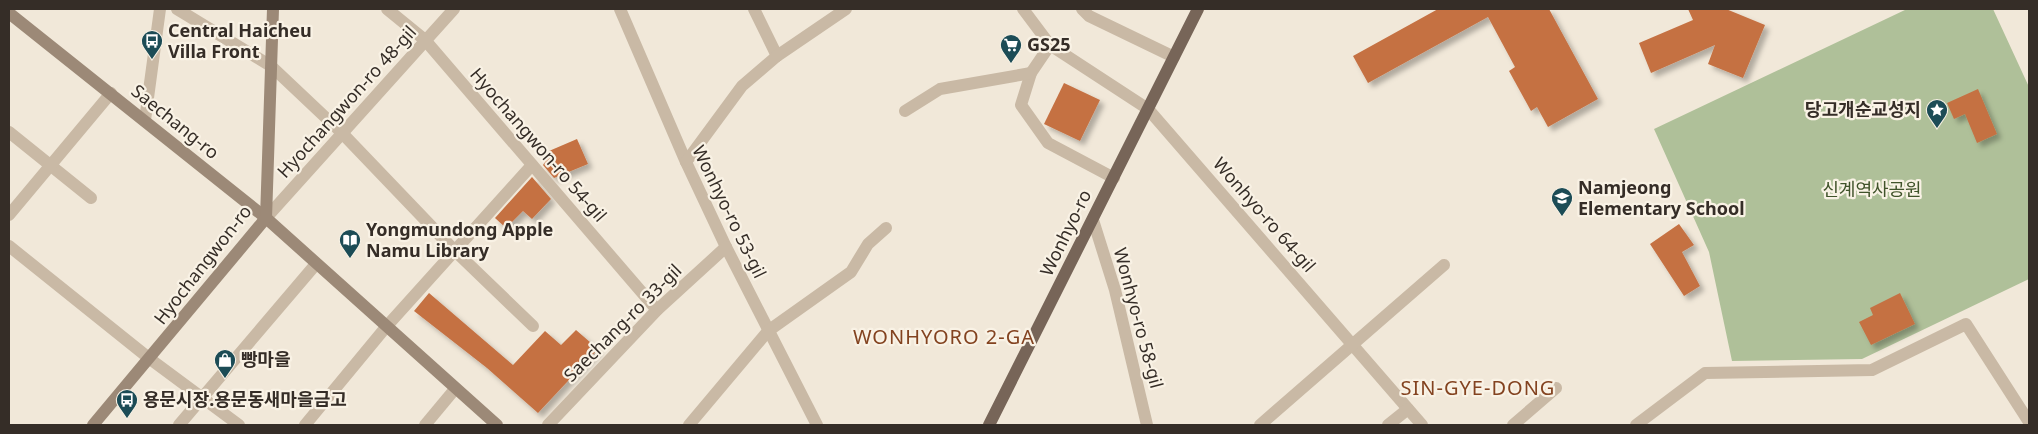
<svg xmlns="http://www.w3.org/2000/svg" width="2038" height="434" font-family="'Noto Sans','Noto Sans KR',sans-serif">
<defs>
<filter id="shadow"><feDropShadow dx="4.5" dy="4.5" stdDeviation="2.5" flood-color="#0004"/></filter>
</defs>
<rect width="100%" height="100%" fill="#f1e8d9"/>
<polygon fill="#afc099" points="1907,9 1993,9 2029,87 2029,279 1862,359 1732,361 1709,252 1654,129"/>
<g fill="#c57143" filter="url(#shadow)">
<polygon points="1438,9 1549,9 1598,99 1548,127 1537,107 1531,111 1509,71 1515,67 1488,17 1368,83 1353,56"/>
<polygon points="1688,9 1726,9 1765,25 1743,78 1708,64 1715,45 1651,73 1639,43 1693,20"/>
<polygon points="1064,83 1100,100 1080,141 1044,124"/>
<polygon points="1978,89 1997,134 1977,143 1965,114 1954,119 1947,103"/>
<polygon points="577,139 588,164 554,178 543,165 545,162 542,154"/>
<polygon points="532,177 551,199 532,219 523,211 506,228 495,218"/>
<polygon points="1679,224 1694,245 1682,252 1700,286 1684,296 1650,244"/>
<polygon points="429,293 513,365 545,331 561,345 576,330 598,349 538,413 487,368 414,311"/>
<polygon points="1900,293 1915,324 1871,345 1859,322 1873,315 1870,308"/>
</g>
<g fill="none" stroke-linecap="round" stroke-linejoin="round">
<g stroke="#c9b9a5" stroke-width="12">
<polyline points="177,9 271,66 342,133 455,251 533,326"/>
<polyline points="387,9 425,40 657,310"/>
<polyline points="620,9 686,162 726,247 817,425"/>
<polyline points="754,9 777,56"/>
<polyline points="1023,9 1050,45 1148,109 1422,425"/>
<polyline points="1082,9 1089,16 1174,57"/>
<polyline points="1050,45 1031,73 1021,105 1048,143 1114,178"/>
<polyline points="905,111 940,89 1031,73"/>
<polyline points="145,120 160,9"/>
<polyline points="9,132 91,198"/>
<polyline points="686,162 742,86 777,56 846,9"/>
<polyline points="9,215 111,93"/>
<polyline points="266,218 454,9"/>
<polyline points="1093,220 1115,290 1147,425"/>
<polyline points="9,246 150,359 239,425"/>
<polyline points="179,425 316,264"/>
<polyline points="305,425 386,327 532,165"/>
<polyline points="425,425 455,389"/>
<polyline points="548,425 657,310 726,247"/>
<polyline points="689,425 768,331 851,272 868,244 886,228"/>
<polyline points="1260,425 1444,265"/>
<polyline points="1388,425 1408,409"/>
<polyline points="1513,425 1556,388"/>
<polyline points="1636,425 1705,373 1872,370 1966,324 2029,422"/>
</g>
<g stroke="#9c8977" stroke-width="12">
<polyline points="9,13 266,218 497,425"/>
<polyline points="93,425 266,218 273,9"/>
</g>
<polyline stroke="#776558" stroke-width="12" points="989,425 1198,9"/>
</g>
<defs>
<g id="bus-pin" transform="scale(1.125)"><path d="M0 17L-7.5 6A9.5 9.5 0 1 1 7.5 6Z" fill="#1c4c56" stroke="#f9f2e5"/><path d="M-5-6H5V4H4V6H2V4H-2V6H-4V4H-5ZM-3.5-4V0h7V-4ZM-3.5 1.2v1.5H-2V1.2ZM2 1.2v1.5H3.5V1.2Z" fill="#fff"/></g>
<g id="supermarket-pin" transform="scale(1.125)"><path d="M0 17L-7.5 6A9.5 9.5 0 1 1 7.5 6Z" fill="#1c4c56" stroke="#f9f2e5"/><path d="M-6-5.5h2.5l.6 2H6L4.5 2H-2.5L-4.4-4H-6ZM-1.5 3.2a1.3 1.3 0 1 0 .1 0ZM3 3.2a1.3 1.3 0 1 0 .1 0Z" fill="#fff"/></g>
<g id="sight-pin" transform="scale(1.125)"><path d="M0 17L-7.5 6A9.5 9.5 0 1 1 7.5 6Z" fill="#1c4c56" stroke="#f9f2e5"/><path d="M0-6L1.8-2.2L6-1.7L2.9 1.2L3.7 5.4L0 3.3L-3.7 5.4L-2.9 1.2L-6-1.7L-1.8-2.2Z" fill="#fff"/></g>
<g id="school-pin" transform="scale(1.125)"><path d="M0 17L-7.5 6A9.5 9.5 0 1 1 7.5 6Z" fill="#1c4c56" stroke="#f9f2e5"/><path d="M0-5L7-2L0 1L-7-2ZM-4 1L0 2.5L4 1V4Q0 6-4 4Z" fill="#fff"/></g>
<g id="library-pin" transform="scale(1.125)"><path d="M0 17L-7.5 6A9.5 9.5 0 1 1 7.5 6Z" fill="#1c4c56" stroke="#f9f2e5"/><path d="M-6-4Q-3-5.5-.7-3.5V5Q-3 3-6 4ZM6-4Q3-5.5 .7-3.5V5Q3 3 6 4Z" fill="#fff"/></g>
<g id="shop-pin" transform="scale(1.125)"><path d="M0 17L-7.5 6A9.5 9.5 0 1 1 7.5 6Z" fill="#1c4c56" stroke="#f9f2e5"/><path d="M-5-2.5h2.3a2.7 3.5 0 0 1 5.4 0H5L5.5 6h-11ZM-1.5-2.5h3a1.5 2.3 0 0 0-3 0Z" fill="#fff"/></g>
</defs>
<g fill-rule="evenodd">
<use href="#bus-pin" x="152" y="41"/>
<use href="#supermarket-pin" x="1011" y="45"/>
<use href="#sight-pin" x="1937" y="110"/>
<use href="#school-pin" x="1562" y="198"/>
<use href="#library-pin" x="350" y="240"/>
<use href="#shop-pin" x="225" y="360"/>
<use href="#bus-pin" x="127" y="400"/>
</g>
<g text-anchor="middle" stroke-width="4.5" stroke-linejoin="round" paint-order="stroke">
<g font-size="18" font-weight="bold" fill="#352d27" stroke="#f9f2e5" text-anchor="start">
<text x="168" y="37">Central Haicheu<tspan x="168" dy="21">Villa Front</tspan></text>
<text x="1027" y="51">GS25</text>
<text x="1921" y="116" text-anchor="end">당고개순교성지</text>
<text x="1578" y="194">Namjeong<tspan x="1578" dy="21">Elementary School</tspan></text>
<text x="366" y="236">Yongmundong Apple<tspan x="366" dy="21">Namu Library</tspan></text>
<text x="241" y="366">빵마을</text>
<text x="143" y="406">용문시장.용문동새마을금고</text>
</g>
<g font-size="18" fill="#352d27" stroke="#f9f2e5">
<text transform="translate(347 102) rotate(-48)" y="6">Hyochangwon-ro 48-gil</text>
<text transform="translate(175 122) rotate(39)" y="6">Saechang-ro</text>
<text transform="translate(538 145) rotate(49)" y="6">Hyochangwon-ro 54-gil</text>
<text transform="translate(729 212) rotate(64)" y="6">Wonhyo-ro 53-gil</text>
<text transform="translate(1264 215) rotate(49)" y="6">Wonhyo-ro 64-gil</text>
<text transform="translate(1066 233) rotate(-64)" y="6">Wonhyo-ro</text>
<text transform="translate(203 265) rotate(-52)" y="6">Hyochangwon-ro</text>
<text transform="translate(1138 318) rotate(75)" y="6">Wonhyo-ro 58-gil</text>
<text transform="translate(623 323) rotate(-45)" y="6">Saechang-ro 33-gil</text>
</g>
<g font-size="18" fill="#40532a" stroke="#f9f2e5">
<text x="1872" y="196">신계역사공원</text>
</g>
<g font-size="20" letter-spacing="1" fill="#834320" stroke="#f9f2e5">
<text x="944" y="344">WONHYORO 2-GA</text>
<text x="1478" y="395">SIN-GYE-DONG</text>
</g>
</g>
<rect width="2038" height="434" fill="none" stroke="#352d27" stroke-width="20"/>
</svg>
